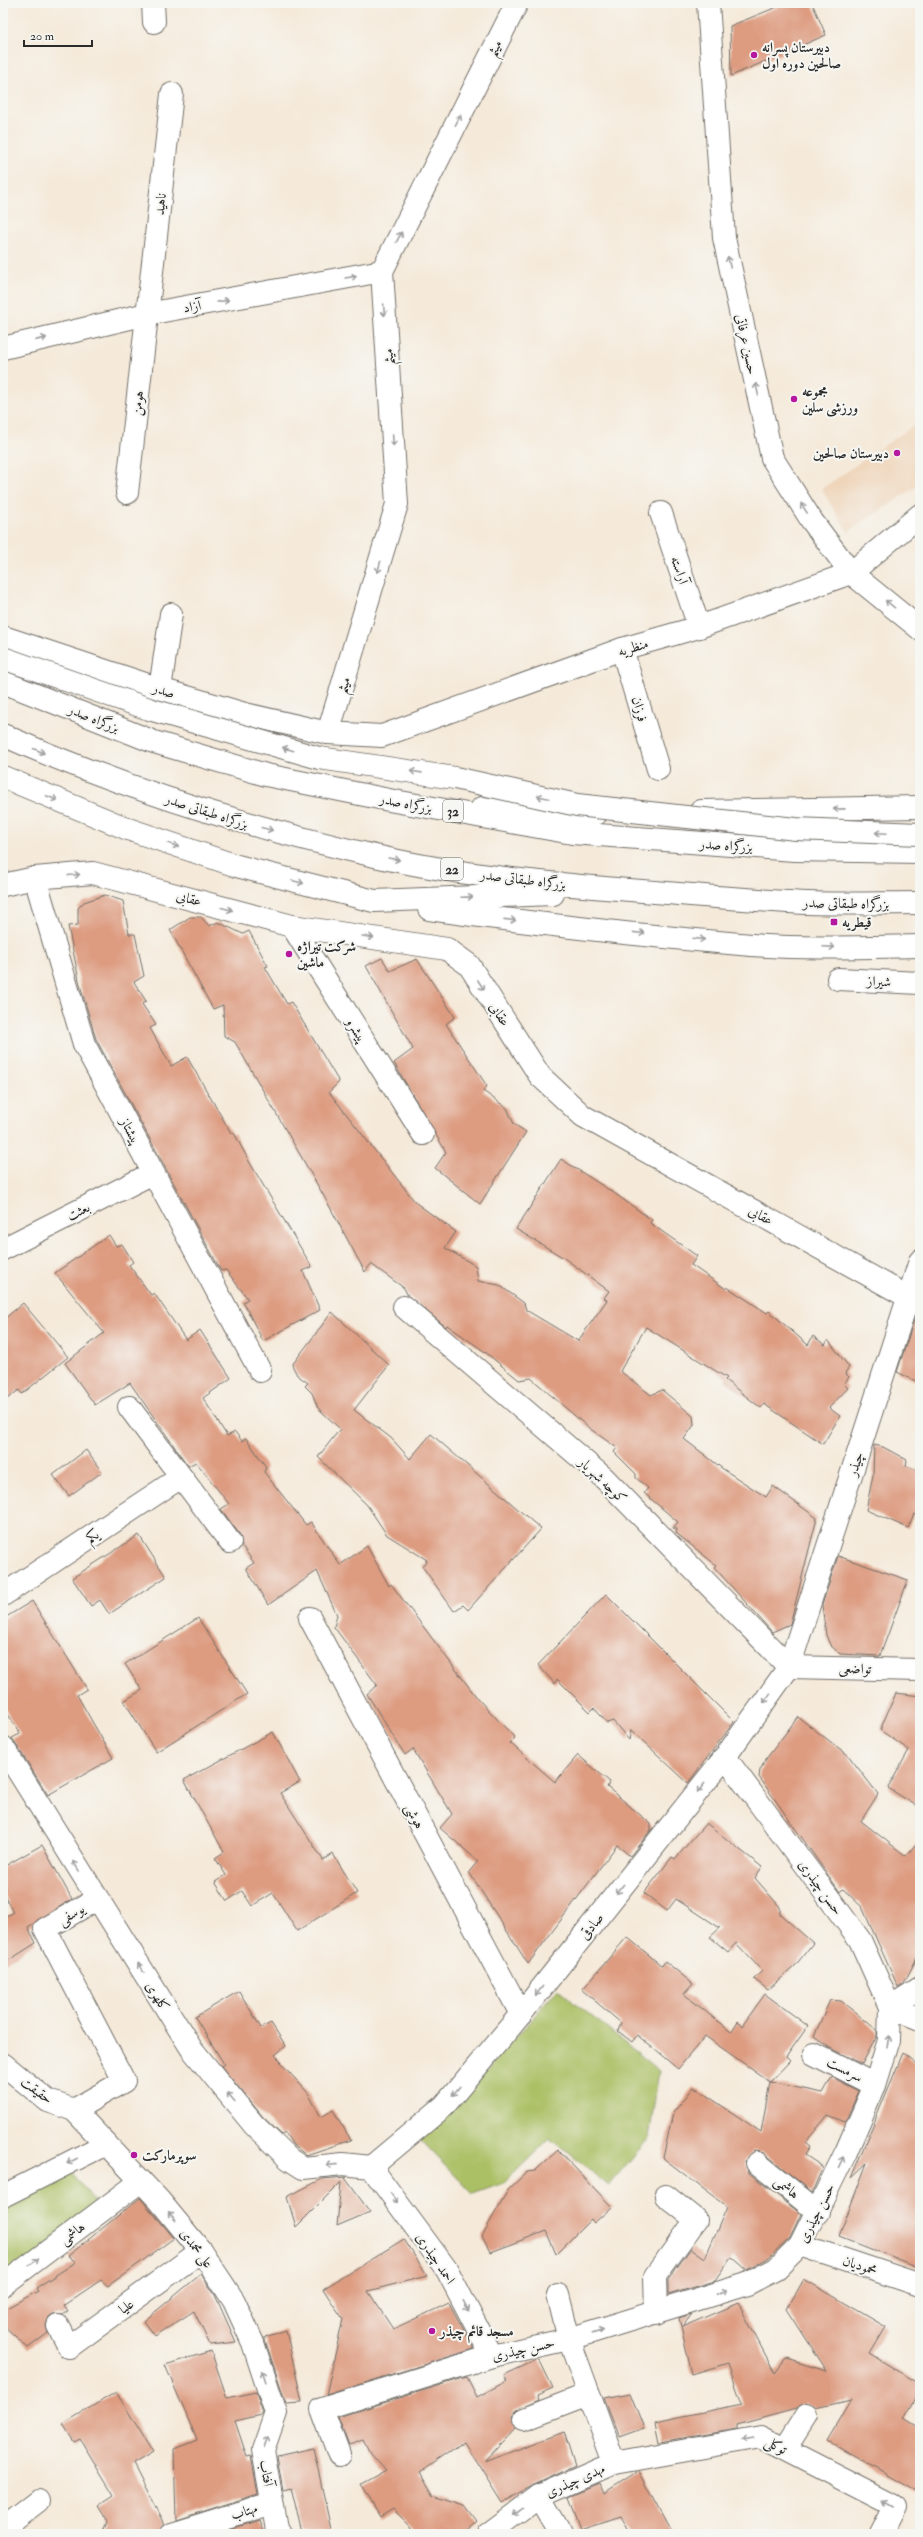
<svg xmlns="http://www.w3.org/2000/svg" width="923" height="2537" font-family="'IM FELL Double Pica',Amiri,serif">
<rect width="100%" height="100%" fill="#f6f6f2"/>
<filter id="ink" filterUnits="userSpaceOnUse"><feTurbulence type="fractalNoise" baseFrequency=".025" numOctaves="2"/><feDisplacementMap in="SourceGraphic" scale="8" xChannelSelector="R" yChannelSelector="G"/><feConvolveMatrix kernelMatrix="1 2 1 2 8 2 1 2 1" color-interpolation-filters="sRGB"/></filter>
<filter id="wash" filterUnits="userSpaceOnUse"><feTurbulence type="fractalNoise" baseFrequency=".012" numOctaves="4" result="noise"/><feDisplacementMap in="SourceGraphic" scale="16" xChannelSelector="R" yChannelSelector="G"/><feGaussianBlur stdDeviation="0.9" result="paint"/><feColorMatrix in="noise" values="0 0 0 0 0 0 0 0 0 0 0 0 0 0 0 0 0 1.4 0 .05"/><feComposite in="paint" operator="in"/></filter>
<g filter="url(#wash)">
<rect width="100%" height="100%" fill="#f5eada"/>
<polygon fill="#efd6bb" points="920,421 920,484 848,532 821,489"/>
<g fill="#abc065" stroke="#6b7648">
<polygon points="558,1989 659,2071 649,2138 609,2185 550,2138 504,2183 473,2194 420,2139 450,2112"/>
<polygon points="69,2168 98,2208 3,2280 3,2202"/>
</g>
<g id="blocks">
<g fill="#dd9b80">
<polygon points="787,3 812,3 826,35 731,76 730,26"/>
<polygon points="105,895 123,901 129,934 135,934 144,976 134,982 146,1001 142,1004 156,1025 150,1028 171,1066 187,1057 231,1133 234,1133 250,1163 312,1267 303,1271 320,1310 263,1341 243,1302 248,1299 226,1270 221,1271 96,1039 80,985 68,926 78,925 78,908 84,902"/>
<polygon points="190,917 201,917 209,926 218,922 243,934 249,931 268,966 265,967 287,1004 291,1002 339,1082 329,1092 416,1203 456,1232 445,1248 476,1266 478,1281 499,1285 524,1303 526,1310 578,1341 607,1300 604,1298 609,1291 564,1258 516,1229 561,1159 614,1193 652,1220 650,1223 697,1256 691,1265 726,1289 727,1287 767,1313 769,1311 808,1345 813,1336 825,1345 828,1340 849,1367 845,1373 849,1377 844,1384 848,1388 829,1408 840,1416 823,1444 764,1404 761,1408 725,1380 727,1378 646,1327 620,1371 651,1395 662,1390 693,1416 694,1425 684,1439 723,1469 766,1497 773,1486 817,1518 790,1624 772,1632 714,1567 716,1565 676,1533 677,1529 673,1528 678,1522 644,1493 648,1488 636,1478 636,1474 614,1452 617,1448 589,1428 531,1378 519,1380 485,1352 447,1325 446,1327 408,1296 404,1288 371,1264 365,1272 325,1198 235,1042 224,1036 223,1005 213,1009 170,930"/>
<polygon points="382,958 390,971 417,959 455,1017 446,1024 487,1086 483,1091 507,1108 514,1124 526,1132 480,1204 435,1168 446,1152 394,1063 413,1049 366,966"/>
<polygon points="109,1235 116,1246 122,1244 133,1262 129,1265 151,1295 154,1293 186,1340 200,1330 231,1378 203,1398 227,1436 235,1432 242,1441 246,1438 266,1467 264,1472 306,1525 311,1522 340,1565 367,1546 389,1586 391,1584 478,1699 515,1738 510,1743 555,1782 578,1755 610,1782 607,1787 651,1824 651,1830 630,1856 617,1845 528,1964 469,1872 478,1861 440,1828 452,1814 413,1749 405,1755 367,1694 377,1685 334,1627 337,1615 317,1571 268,1605 246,1568 254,1563 242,1546 240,1535 221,1509 229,1504 196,1462 188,1466 130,1383 95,1405 65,1363 104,1333 55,1273"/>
<polygon points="920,1302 920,1383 897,1372"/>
<polygon points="23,1303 68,1357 22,1394 19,1390 3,1402 3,1320"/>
<polygon points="332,1312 389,1365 354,1410 391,1438 410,1459 431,1434 541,1529 468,1610 463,1605 454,1611 422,1566 427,1560 387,1535 367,1505 318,1457 340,1429 318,1408 312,1393 305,1386 308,1383 297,1375 292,1365"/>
<polygon points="874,1445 883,1447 907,1460 906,1466 920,1471 920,1517 914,1514 908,1528 866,1510 873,1475"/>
<polygon points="86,1450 102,1472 69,1496 53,1475"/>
<polygon points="139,1535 166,1577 109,1614 100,1600 91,1606 72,1578"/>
<polygon points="838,1556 908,1580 880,1656 840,1654 830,1645 826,1635 822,1605"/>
<polygon points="606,1594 734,1722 688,1783 631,1730 629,1740 613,1721 607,1723 594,1708 590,1712 557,1679 555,1684 538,1665"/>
<polygon points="32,1601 87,1689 77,1695 113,1758 48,1795 12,1738 20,1734 3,1706 3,1619"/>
<polygon points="198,1618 247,1694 156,1752 124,1701 142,1690 125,1664"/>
<polygon points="896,1693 920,1696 920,1808 888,1788 909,1750 880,1730"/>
<polygon points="798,1717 848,1755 878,1794 861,1821 906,1856 920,1839 920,1952 904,1983 898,1987 862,1907 843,1889 840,1892 759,1777 760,1770 766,1759"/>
<polygon points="273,1732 300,1782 280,1793 323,1860 333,1854 357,1893 297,1931 273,1893 252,1906 242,1891 227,1901 215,1882 226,1875 215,1858 224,1852 184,1780"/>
<polygon points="706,1823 762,1867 755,1878 780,1907 780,1914 813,1943 795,1966 768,1990 754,1979 762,1971 736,1943 728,1952 710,1937 720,1928 676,1899 667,1911 644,1893 672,1857 675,1859"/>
<polygon points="42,1845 72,1899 28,1927 36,1943 3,1964 3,1917 13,1913 3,1892 3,1867"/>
<polygon points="627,1937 662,1966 665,1961 693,1984 684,1994 731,2032 738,2021 742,2026 765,1994 808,2026 786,2057 790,2061 770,2082 705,2036 678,2069 637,2035 632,2042 618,2031 621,2023 582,1990"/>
<polygon points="239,1991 261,2028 271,2023 286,2046 275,2055 281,2061 280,2062 308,2093 321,2117 333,2110 351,2140 306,2155 293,2145 285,2133 282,2135 263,2117 221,2066 224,2064 195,2017"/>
<polygon points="830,2000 841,2001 877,2030 877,2036 862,2064 830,2048 814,2036"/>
<polygon points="903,2053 920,2067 920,2268 839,2236 867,2163 851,2178"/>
<polygon points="832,2077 859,2091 845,2122 828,2115 805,2143 810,2147 805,2155 823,2167 812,2192 764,2153 753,2151 745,2161 749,2173 801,2214 790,2237 768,2258 747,2270 732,2257 715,2281 668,2295 668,2280 691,2248 705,2258 727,2207 663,2158 673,2113 694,2087 761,2132 770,2082 823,2093"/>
<polygon points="558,2150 612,2207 594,2223 591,2219 556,2254 546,2231 490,2252 482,2236 508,2190 527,2172 535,2171"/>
<polygon points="347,2177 345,2178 370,2212 337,2226 341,2182 296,2227 287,2197 322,2179"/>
<polygon points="140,2198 174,2238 108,2286 101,2280 64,2305 68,2311 62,2315 53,2315 48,2319 46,2326 48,2333 28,2348 3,2325 3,2310 38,2291 36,2288 76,2262 68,2256"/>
<polygon points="404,2239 427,2276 368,2291 393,2329 449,2303 474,2349 326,2395 343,2319 323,2289"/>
<polygon points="201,2274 215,2295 236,2342 210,2345 194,2311 155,2336 144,2321"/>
<polygon points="804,2279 886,2327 870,2354 920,2384 920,2391 904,2419 920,2429 920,2494 828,2441 852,2400 815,2408 806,2404 796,2409 737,2425 737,2429 659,2442 655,2422 742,2404 728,2364 692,2375 679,2318 692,2314 682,2327 738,2303 775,2373 786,2359 827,2371 787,2309"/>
<polygon points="286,2330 302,2402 286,2403 265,2340 265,2337"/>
<polygon points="211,2351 227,2398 256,2392 263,2413 262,2415 235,2421 247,2457 251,2456 258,2494 176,2520 174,2449 197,2440 165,2365"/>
<polygon points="539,2359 553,2388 537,2395 539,2400 515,2411 512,2417 516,2428 484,2462 564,2432 575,2466 534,2485 502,2503 464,2442 420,2472 434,2496 465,2506 477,2522 464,2534 418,2534 393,2509 380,2517 361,2484 386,2470 371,2453 364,2439 349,2446 338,2417 467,2377 477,2397 507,2381 504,2375"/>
<polygon points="116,2392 153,2452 133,2464 164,2524 159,2534 102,2534 107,2522 97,2506 114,2495 80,2439 74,2442 63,2424"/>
<polygon points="630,2393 644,2428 619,2437 604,2398"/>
<polygon points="313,2448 318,2469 332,2534 302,2534 291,2488 283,2490 277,2456"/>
<polygon points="638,2471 672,2534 630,2534 621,2517 581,2530 569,2496 600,2483 604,2493"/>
<polygon points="259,2520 265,2534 214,2534"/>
</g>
</g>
</g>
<g filter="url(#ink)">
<use href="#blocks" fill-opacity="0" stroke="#726e68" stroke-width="1"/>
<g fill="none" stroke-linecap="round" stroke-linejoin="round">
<g stroke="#726e68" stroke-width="24">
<g id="minor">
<polyline points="153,3 154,22"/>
<polyline points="3,348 147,314 382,271"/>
<polyline points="127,493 172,94"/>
<polyline points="661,513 699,627"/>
<polyline points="3,637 160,689 245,714 328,733 382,736 622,649 699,627 851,573 920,515"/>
<polyline points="622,649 658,769"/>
<polyline points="160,689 171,614"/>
<polyline points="328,733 397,504 382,271 517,3"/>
<polyline points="35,878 84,1044 260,1371"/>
<polyline points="3,885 35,878 93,873 292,926 447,949 469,965 540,1076 583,1116 908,1297"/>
<polyline points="292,926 423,1134"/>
<polyline points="838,979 920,983"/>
<polyline points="3,1249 153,1173"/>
<polyline points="404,1307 603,1477 789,1667"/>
<polyline points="129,1407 230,1542"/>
<polyline points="3,1595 181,1477"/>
<polyline points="310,1618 521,2014"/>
<polyline points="789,1667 920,1670"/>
<polyline points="3,1747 191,2048 254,2125 289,2159 303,2168 343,2164 371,2167"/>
<polyline points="890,2007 920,1988"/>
<polyline points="890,2007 920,2019"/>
<polyline points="814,2054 875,2085"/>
<polyline points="3,2064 48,2101 74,2110 159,2200 201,2251 234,2301 253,2343 276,2413 263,2450 277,2529 280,2534"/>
<polyline points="74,2110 124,2081 45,1929 97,1899"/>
<polyline points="757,2163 818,2212"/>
<polyline points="371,2167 444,2106 521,2014 725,1757 789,1667 920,1261"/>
<polyline points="371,2167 447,2270 492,2356"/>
<polyline points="3,2196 106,2144"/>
<polyline points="800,2245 920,2285"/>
<polyline points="3,2285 141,2181"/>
<polyline points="558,2295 569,2339 614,2463"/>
<polyline points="656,2313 655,2276 696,2220 666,2196"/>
<polyline points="58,2326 69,2347 201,2251"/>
<polyline points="524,2419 589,2394"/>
<polyline points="785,2449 806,2416"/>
<polyline points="339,2455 322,2409 492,2356 569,2339 747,2284 776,2269 800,2245 846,2152 875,2085 889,2040 890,2007 860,1940 725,1757"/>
<polyline points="539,2496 561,2534"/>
<polyline points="3,2528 38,2501"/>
<polyline points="171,2534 272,2503"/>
<polyline points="488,2534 539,2496 614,2463 761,2437 892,2504 895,2507 881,2534"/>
</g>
</g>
<g stroke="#726e68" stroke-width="24">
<g id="major">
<polyline points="708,3 724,238 772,458 812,521 851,573 920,629"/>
<polyline points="482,808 548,814 597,813"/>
<polyline points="701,811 920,807"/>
</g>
</g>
<g stroke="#726e68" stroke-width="24">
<g id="highway">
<polyline points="3,682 154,742 266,775 389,800 572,833 794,850 920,852"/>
<path d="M 3,735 C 122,788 248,827 375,856 C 462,876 553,884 642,891 C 690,895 739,899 788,902 C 832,905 876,903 920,903"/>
<polyline points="3,777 128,829 237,866 374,901 553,894"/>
<path d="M 429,909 C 535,924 643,936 751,945 C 807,949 864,947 920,946"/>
</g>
</g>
<use href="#minor" stroke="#fff" stroke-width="22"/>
<use href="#major" stroke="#fff" stroke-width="22"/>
<use href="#highway" stroke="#fff" stroke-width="22"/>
<g stroke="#726e68" stroke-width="24" stroke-linecap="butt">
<polyline id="highway-bridge" points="3,658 149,709 319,758 455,778 577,805 796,829 920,834"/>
</g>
<use href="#highway-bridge" stroke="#fff" stroke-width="22"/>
</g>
<defs><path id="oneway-shaft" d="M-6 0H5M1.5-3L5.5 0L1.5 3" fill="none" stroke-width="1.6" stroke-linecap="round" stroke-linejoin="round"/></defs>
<g stroke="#a0a0a0">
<use href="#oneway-shaft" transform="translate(458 120) rotate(-63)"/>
<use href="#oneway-shaft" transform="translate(399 237) rotate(-63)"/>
<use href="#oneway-shaft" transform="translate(729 262) rotate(-102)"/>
<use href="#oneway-shaft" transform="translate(351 277) rotate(-10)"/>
<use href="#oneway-shaft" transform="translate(223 301) rotate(-10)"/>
<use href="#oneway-shaft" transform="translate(384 310) rotate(86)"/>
<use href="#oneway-shaft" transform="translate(41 339) rotate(-13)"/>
<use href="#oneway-shaft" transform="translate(757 389) rotate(-102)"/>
<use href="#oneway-shaft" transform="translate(393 440) rotate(86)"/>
<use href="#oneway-shaft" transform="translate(804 508) rotate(-122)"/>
<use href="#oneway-shaft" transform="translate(379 567) rotate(106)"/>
<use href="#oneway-shaft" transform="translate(890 604) rotate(-141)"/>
<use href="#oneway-shaft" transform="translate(288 749) rotate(-164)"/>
<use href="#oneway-shaft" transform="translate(39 751) rotate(24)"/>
<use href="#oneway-shaft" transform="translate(416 772) rotate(-172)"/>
<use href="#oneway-shaft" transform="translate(543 797) rotate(-168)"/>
<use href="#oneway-shaft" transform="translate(52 798) rotate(23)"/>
<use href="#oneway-shaft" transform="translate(839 809) rotate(179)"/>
<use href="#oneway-shaft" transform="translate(267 829) rotate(14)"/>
<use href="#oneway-shaft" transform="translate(881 833) rotate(-177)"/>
<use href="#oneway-shaft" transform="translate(173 845) rotate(19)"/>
<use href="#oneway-shaft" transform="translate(394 859) rotate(10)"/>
<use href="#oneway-shaft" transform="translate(74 875) rotate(-5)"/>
<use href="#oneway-shaft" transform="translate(298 882) rotate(14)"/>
<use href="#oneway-shaft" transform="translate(467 897) rotate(-2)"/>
<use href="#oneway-shaft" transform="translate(227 909) rotate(15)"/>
<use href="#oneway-shaft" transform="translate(510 920) rotate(6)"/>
<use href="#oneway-shaft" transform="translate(639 933) rotate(6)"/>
<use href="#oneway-shaft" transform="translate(368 937) rotate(9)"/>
<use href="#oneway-shaft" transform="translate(699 939) rotate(6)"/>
<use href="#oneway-shaft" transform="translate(829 947) rotate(2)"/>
<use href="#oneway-shaft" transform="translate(481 985) rotate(57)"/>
<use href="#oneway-shaft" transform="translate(767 1698) rotate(125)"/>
<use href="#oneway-shaft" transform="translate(701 1788) rotate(128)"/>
<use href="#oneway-shaft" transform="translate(76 1866) rotate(-122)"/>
<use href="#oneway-shaft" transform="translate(620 1889) rotate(128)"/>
<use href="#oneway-shaft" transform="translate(141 1968) rotate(-122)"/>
<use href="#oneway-shaft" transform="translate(539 1991) rotate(128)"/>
<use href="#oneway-shaft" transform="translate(888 2041) rotate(-80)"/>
<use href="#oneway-shaft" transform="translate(456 2091) rotate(130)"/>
<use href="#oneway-shaft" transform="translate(231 2097) rotate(-130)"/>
<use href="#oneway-shaft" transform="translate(72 2161) rotate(153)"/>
<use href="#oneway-shaft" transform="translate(841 2162) rotate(-65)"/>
<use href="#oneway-shaft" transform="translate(332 2165) rotate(174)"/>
<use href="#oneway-shaft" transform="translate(394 2198) rotate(54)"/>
<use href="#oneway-shaft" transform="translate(172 2216) rotate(-129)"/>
<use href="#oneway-shaft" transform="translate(34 2262) rotate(-37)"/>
<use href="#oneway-shaft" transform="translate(722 2292) rotate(-18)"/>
<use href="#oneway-shaft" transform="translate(466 2306) rotate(62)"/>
<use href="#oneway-shaft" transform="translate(598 2331) rotate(-16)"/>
<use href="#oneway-shaft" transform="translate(264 2376) rotate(-108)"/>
<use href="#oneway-shaft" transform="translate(747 2439) rotate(170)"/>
<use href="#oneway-shaft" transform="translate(266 2442) rotate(-70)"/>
<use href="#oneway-shaft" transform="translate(888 2503) rotate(-150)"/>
<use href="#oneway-shaft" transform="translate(517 2512) rotate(143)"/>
</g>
</g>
<g fill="#b5179e" stroke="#f6f6f2" stroke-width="1.5">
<circle cx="754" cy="55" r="4"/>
<circle cx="794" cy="399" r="4"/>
<circle cx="897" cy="453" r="4"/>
<rect x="830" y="918" width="8" height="8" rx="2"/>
<circle cx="289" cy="954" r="4"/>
<circle cx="134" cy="2155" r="4"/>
<circle cx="432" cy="2331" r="4"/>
</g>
<g text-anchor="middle" stroke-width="4" stroke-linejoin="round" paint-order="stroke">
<g fill="#f6f6f2" stroke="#686867" stroke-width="1">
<rect x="443" y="800" width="20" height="22" rx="3"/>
<rect x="441" y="858" width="22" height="22" rx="3"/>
</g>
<g font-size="13" font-weight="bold" fill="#2b2b2b">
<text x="453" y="816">32</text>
<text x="452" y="874">22</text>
</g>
<g font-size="14" font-weight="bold" fill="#2b2b2b" stroke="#f6f6f2" text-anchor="start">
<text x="762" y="52">دبیرستان پسرانه<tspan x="762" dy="16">صالحین دوره اول</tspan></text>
<text x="802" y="396">مجموعه<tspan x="802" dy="16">ورزشی سلین</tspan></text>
<text x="889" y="458" text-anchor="end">دبیرستان صالحین</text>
<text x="842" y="927">قیطریه</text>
<text x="297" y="951">شرکت تیراژه<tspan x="297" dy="16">ماشین</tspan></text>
<text x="142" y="2160">سوپرمارکت</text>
<text x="440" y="2336">مسجد قائم چیذر</text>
</g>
<g font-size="14" fill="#2b2b2b" stroke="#f6f6f2">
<text transform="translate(494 48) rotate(-63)" y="5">میثم</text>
<text transform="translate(160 204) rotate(-84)" y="5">ناهید</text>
<text transform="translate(192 306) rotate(-10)" y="5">آزاد</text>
<text transform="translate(747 344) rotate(78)" y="5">حسین عرفاتی</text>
<text transform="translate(388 357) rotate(-94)" y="5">میثم</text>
<text transform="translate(137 403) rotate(-83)" y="5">هومن</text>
<text transform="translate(680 570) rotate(72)" y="5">آراسته</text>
<text transform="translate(633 647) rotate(-17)" y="5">منظریه</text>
<text transform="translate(343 685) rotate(-73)" y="5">میثم</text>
<text transform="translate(164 690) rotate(17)" y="5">صدر</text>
<text transform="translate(640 709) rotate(74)" y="5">فرزان</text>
<text transform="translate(94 718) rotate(22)" y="5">بزرگراه صدر</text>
<text transform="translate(406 803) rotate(11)" y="5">بزرگراه صدر</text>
<text transform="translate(207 811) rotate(18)" y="5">بزرگراه طبقاتی صدر</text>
<text transform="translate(726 845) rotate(4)" y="5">بزرگراه صدر</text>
<text transform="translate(523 879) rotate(7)" y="5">بزرگراه طبقاتی صدر</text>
<text transform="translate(189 898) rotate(15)" y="5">عقابی</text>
<text transform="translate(846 903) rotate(1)" y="5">بزرگراه طبقاتی صدر</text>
<text transform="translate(879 981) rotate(3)" y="5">شیراز</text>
<text transform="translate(500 1014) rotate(57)" y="5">عقابی</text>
<text transform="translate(357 1030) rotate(58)" y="5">پیشرو</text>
<text transform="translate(131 1131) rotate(62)" y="5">پیشتاز</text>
<text transform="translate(78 1211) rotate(-27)" y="5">بعثت</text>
<text transform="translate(761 1215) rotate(29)" y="5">عقابی</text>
<text transform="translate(855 1464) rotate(-72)" y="5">چیذر</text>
<text transform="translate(603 1480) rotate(43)" y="5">کوچه شهریار</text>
<text transform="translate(92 1536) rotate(-33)" y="5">یکم</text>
<text transform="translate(855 1668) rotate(2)" y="5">تواضعی</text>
<text transform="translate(415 1816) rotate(62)" y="5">هوشی</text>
<text transform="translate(821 1887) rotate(54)" y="5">حسن چیذری</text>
<text transform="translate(71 1914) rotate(-31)" y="5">یوسفی</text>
<text transform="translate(591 1926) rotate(-52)" y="5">صادقی</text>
<text transform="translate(158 1996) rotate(58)" y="5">کلهری</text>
<text transform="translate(845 2069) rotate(27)" y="5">سرمست</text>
<text transform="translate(37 2090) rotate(36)" y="5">حقیقت</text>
<text transform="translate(787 2187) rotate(39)" y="5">هاشمی</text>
<text transform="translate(816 2213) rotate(-63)" y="5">حسن چیذری</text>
<text transform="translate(72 2233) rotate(-37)" y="5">هاشمی</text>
<text transform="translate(197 2248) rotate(53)" y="5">علی محمدی</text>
<text transform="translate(436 2258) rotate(56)" y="5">احمد چیذری</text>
<text transform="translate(860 2265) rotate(18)" y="5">محمودیان</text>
<text transform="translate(126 2306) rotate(-36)" y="5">علیا</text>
<text transform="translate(523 2349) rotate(-13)" y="5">حسن چیذری</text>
<text transform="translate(776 2445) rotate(26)" y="5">توکلی</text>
<text transform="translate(267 2473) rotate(80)" y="5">آفتاب</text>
<text transform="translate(575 2480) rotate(-24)" y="5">مهدی چیذری</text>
<text transform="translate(244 2511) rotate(-17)" y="5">مهتاب</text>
</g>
</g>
<rect width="923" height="2537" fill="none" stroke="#f6f6f2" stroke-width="16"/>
<path d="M24 40v6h68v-6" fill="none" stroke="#2b2b2b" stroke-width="2"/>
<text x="30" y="40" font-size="12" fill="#2b2b2b" stroke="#f6f6f2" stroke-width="3" paint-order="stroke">20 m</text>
</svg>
